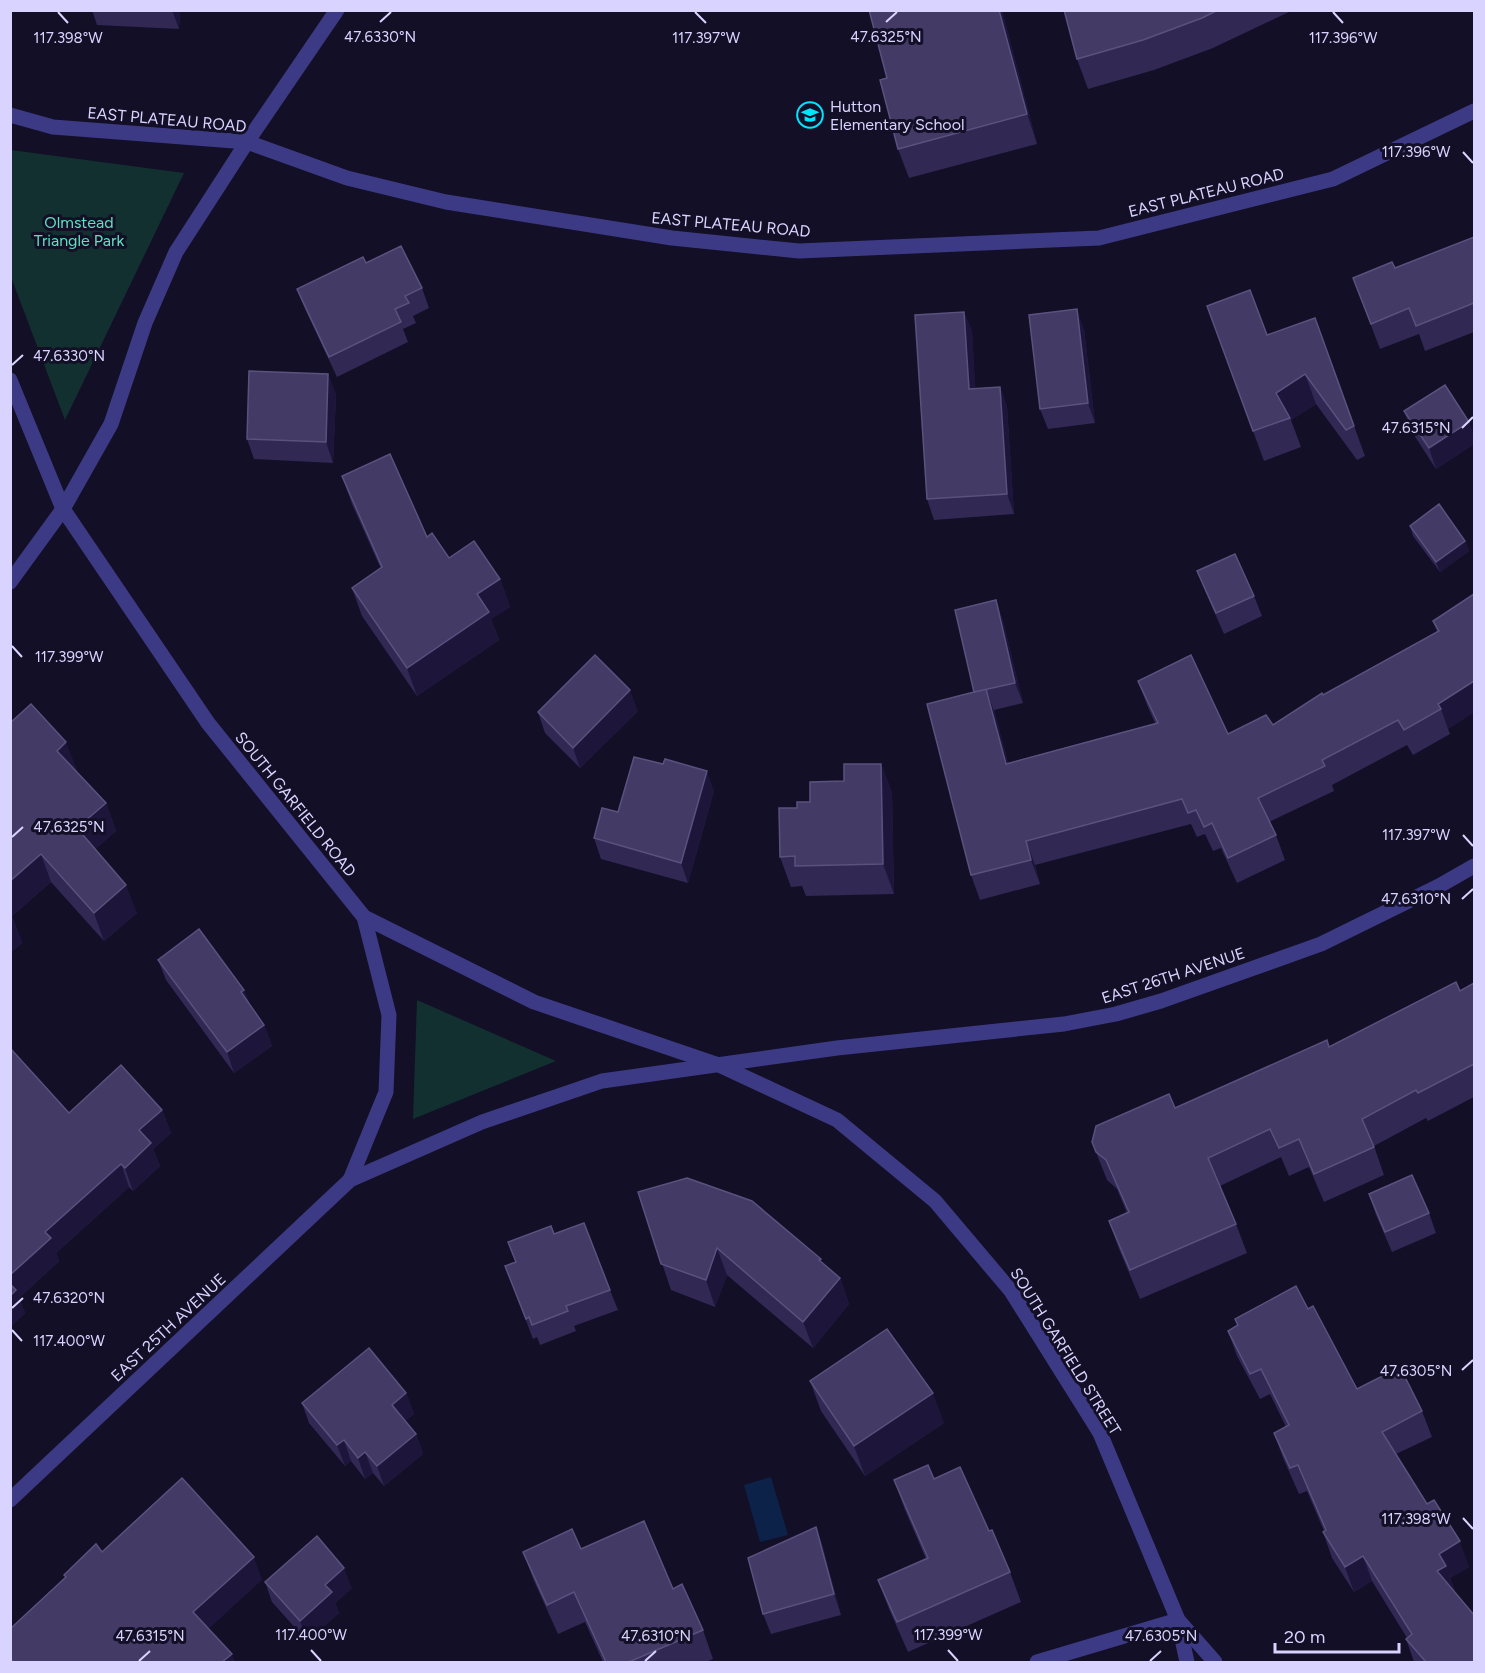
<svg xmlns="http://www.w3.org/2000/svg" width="1485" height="1673" font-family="Figtree,sans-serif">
<rect width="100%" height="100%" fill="#130f26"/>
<g fill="#12302f">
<polygon points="11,150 184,173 65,420 11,277"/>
<polygon points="417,1000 556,1061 413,1119"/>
</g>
<polygon fill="#0c2248" points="771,1477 788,1535 760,1542 744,1485"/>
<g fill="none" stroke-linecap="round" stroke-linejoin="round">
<g stroke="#3d3a85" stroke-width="15">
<polyline points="10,115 53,127 247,142 347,178 446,202 672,238 799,251 1099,238 1333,179 1474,111"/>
<polyline points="10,380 63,509 208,723 364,917 534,1002 719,1065 837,1120 935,1201 1011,1291 1100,1433 1178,1620 1215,1662"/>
<polyline points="10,582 63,509 111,424 145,323 176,252 247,142 337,10"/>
<polyline points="350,1180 386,1092 389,1015 364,917"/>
<polyline points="10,1500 350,1180 482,1122 602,1081 837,1048 1064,1024 1116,1014 1161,1001 1321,944 1439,886 1474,866"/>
<polyline points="1037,1662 1178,1620 1187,1662"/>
</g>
</g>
<g fill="#312854">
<polygon points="92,10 180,10 179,29 97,25"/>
<polygon points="1002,10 1037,144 909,178 898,149 887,78"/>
<polygon points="1064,10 1293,10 1213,48 1154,70 1088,89 1077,59"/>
<polygon points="1474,237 1474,332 1425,351 1419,334 1380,349 1353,278 1395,268"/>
<polygon points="366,263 422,288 429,308 413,316 416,323 403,329 408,342 337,377 305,309 297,289"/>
<polygon points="1207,306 1267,335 1315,318 1365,456 1357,460 1316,404 1291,420 1301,447 1264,461"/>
<polygon points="964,312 972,332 975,389 1000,387 1007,407 1014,514 934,520 927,499"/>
<polygon points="1084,329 1095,423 1048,429 1040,409"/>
<polygon points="328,374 336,395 333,463 254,459 247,439"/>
<polygon points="1404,411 1469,422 1474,437 1474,444 1436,469 1412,432"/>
<polygon points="342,476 427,537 449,558 500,579 510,607 491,619 499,640 417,696 362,616 352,588 381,569 352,504"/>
<polygon points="1410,526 1465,541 1469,551 1440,572 1413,536"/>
<polygon points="1197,571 1254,596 1262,616 1224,634 1205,591"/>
<polygon points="1474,594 1474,712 1448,729 1450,734 1413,755 1407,745 1332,785 1334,791 1269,822 1276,835 1285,860 1237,883 1221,848 1213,851 1205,834 1197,837 1191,824 1035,865 1040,884 980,900 971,875 974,692 996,600 1003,621 1023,703 994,710 1008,763 1155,723 1147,705 1138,681 1228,734 1273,725 1323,695 1437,632 1433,621"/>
<polygon points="638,711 580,768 545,733 538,712"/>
<polygon points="10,723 77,770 76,771 106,803 116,831 95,849 137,913 104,941 51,882 12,916 22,943 10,953"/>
<polygon points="881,764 892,793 894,894 806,896 802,886 791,887 780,857 797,808 810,802 844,781"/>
<polygon points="714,791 688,883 601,859 594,838 618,812"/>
<polygon points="158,960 244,990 250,1005 264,1025 272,1046 234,1073 166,980"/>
<polygon points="1474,983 1474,1097 1428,1121 1426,1118 1374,1146 1384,1175 1324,1202 1309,1167 1289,1176 1281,1157 1220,1186 1236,1224 1247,1253 1140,1299 1119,1249 1109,1221 1127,1213 1117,1189 1107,1180 1092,1142 1175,1108 1329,1047 1460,991"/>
<polygon points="162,1110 171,1133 153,1149 160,1166 133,1191 129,1187 56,1253 59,1261 19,1298 25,1313 10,1327 69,1113"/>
<polygon points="638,1192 822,1263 840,1278 849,1304 813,1348 727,1275 715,1307 671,1290"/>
<polygon points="1369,1194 1429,1213 1436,1233 1392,1252 1376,1215"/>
<polygon points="555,1234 610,1290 618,1310 574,1326 576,1331 540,1345 537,1337 533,1339 505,1266 515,1262"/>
<polygon points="1308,1309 1357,1389 1422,1411 1432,1437 1396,1454 1427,1504 1469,1567 1450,1578 1455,1591 1454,1591 1474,1662 1414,1662 1406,1639 1407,1638 1372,1581 1354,1592 1332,1558 1323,1532 1324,1531 1307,1491 1299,1494 1283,1458 1274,1433 1286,1427 1270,1394 1260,1399 1237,1356 1228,1331 1237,1325 1235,1319"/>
<polygon points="810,1381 944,1423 865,1476 821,1411"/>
<polygon points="406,1393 414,1414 405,1421 416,1434 423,1454 384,1486 373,1473 365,1479 351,1461 345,1466 309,1423 302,1403"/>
<polygon points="934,1479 989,1531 1010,1572 1021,1602 908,1652 889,1609 878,1580 926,1559 905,1510 894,1480"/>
<polygon points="816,1527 823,1548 841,1615 771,1634 763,1614"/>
<polygon points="581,1549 673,1589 703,1630 713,1659 706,1662 603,1662 585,1622 558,1634 534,1581 523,1552"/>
<polygon points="265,1582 352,1588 335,1603 339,1613 307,1641 272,1602"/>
</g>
<g fill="#1d163a">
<polygon points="172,10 180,10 179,29"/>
<polygon points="999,10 1002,10 1037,144 1027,114"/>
<polygon points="1077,309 1084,329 1095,423 1088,403"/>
<polygon points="964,312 972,332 977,410 969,389"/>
<polygon points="328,374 336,395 333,463 326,442"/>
<polygon points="1305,374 1316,404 1291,420 1276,393"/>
<polygon points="1000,387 1007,407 1014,514 1007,494"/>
<polygon points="1469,422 1474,437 1474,444 1436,469 1429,448"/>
<polygon points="1465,541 1469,551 1440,572 1436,562"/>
<polygon points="500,579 510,607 491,619 499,640 417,696 407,668 477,594"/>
<polygon points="996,600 1003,621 1023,703 1015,683"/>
<polygon points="1474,681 1474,712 1448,729 1441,709 1438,704"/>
<polygon points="986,689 995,714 1015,789 1006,764"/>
<polygon points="630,690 638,711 580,768 573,748"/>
<polygon points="66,742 77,770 67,779 57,751"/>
<polygon points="881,764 892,793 894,894 883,864"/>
<polygon points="707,771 714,791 688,883 681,863"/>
<polygon points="106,803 116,831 87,857 77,828"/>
<polygon points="1026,841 1035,865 1040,884 1031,860"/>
<polygon points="41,854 51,882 12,916 22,943 10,953 10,881"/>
<polygon points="126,885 137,913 104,941 94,913"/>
<polygon points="244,990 252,1010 241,992"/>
<polygon points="264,1025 272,1046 234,1073 227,1052"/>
<polygon points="162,1110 171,1133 153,1149 160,1166 133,1191 125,1168 139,1130"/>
<polygon points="121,1164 129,1187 56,1253 59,1261 19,1298 25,1313 10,1327 10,1275 45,1232"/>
<polygon points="717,1248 727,1275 715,1307 706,1280"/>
<polygon points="840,1278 849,1304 813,1348 803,1322"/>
<polygon points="406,1393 414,1414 399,1425 392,1405"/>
<polygon points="933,1393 944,1423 865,1476 854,1446"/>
<polygon points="416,1434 423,1454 384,1486 377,1466"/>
<polygon points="344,1440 351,1461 345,1466 337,1445"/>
<polygon points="365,1452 373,1473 365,1479 358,1458"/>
<polygon points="816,1527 823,1548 841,1615 834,1594"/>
<polygon points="1460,1541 1469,1567 1450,1578 1455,1591 1446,1596 1437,1571 1439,1554"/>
<polygon points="1363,1556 1372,1581 1354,1592 1345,1567"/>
<polygon points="254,1557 262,1580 202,1635 193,1612"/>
<polygon points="344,1568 352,1588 335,1603 339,1613 307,1641 300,1621 325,1585"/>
<polygon points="232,1654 235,1662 222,1662"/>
</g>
<g fill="#433a66" stroke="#5a527e" stroke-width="1.5">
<polygon points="869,10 999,10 1027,114 898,149 880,80 887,78"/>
<polygon points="1064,10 1218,10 1202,18 1143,40 1077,59"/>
<polygon points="1474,237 1474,303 1416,326 1409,308 1371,324 1353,278 1392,262 1395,268"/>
<polygon points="401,246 422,288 405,296 409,303 395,309 401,322 329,357 297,289 363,257 366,263"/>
<polygon points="1250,290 1267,335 1315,318 1354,426 1346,430 1305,374 1276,393 1290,418 1253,431 1207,306"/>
<polygon points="1077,309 1088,403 1040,409 1029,315"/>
<polygon points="964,312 969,389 1000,387 1007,494 927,499 915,315"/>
<polygon points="249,371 328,374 326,442 247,439"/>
<polygon points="1445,385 1469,422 1429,448 1404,411"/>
<polygon points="390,454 427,537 432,533 449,558 474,541 500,579 477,594 489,612 407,668 352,588 382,567 342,476"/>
<polygon points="1439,504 1465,541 1436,562 1410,526"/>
<polygon points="1235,554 1254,596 1216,613 1197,571"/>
<polygon points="1474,594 1474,681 1438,704 1441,709 1404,730 1398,720 1322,760 1325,766 1258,798 1276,835 1228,858 1212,823 1204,827 1196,810 1188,813 1182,799 1026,841 1031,860 971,875 927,704 986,689 1006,764 1158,723 1138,681 1191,655 1228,734 1266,715 1273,725 1322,693 1323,695 1439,631 1433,621"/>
<polygon points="996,600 1015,683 974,692 955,610"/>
<polygon points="595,655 630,690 573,748 538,712"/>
<polygon points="31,704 66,742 57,751 106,803 77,828 126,885 94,913 41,854 10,881 10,723"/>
<polygon points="634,757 663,764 665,759 707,771 681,863 594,838 602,808 618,812"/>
<polygon points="844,764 881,764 883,864 795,866 795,856 780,857 779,808 797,808 797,802 810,802 810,782 844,781"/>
<polygon points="199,929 244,990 241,992 264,1025 227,1052 158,960"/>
<polygon points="1456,982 1460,991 1474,983 1474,1064 1418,1093 1416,1090 1362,1119 1374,1147 1314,1174 1299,1139 1279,1148 1270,1129 1208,1158 1236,1224 1130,1270 1109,1221 1129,1212 1106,1160 1096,1152 1092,1142 1096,1126 1169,1094 1175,1108 1327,1040 1329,1047"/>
<polygon points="10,1048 69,1113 121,1065 162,1110 139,1130 151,1143 125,1168 121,1164 45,1232 51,1238 10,1275"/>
<polygon points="1412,1175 1429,1213 1385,1232 1369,1194"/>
<polygon points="687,1178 752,1201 821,1259 819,1260 840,1278 803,1322 717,1248 706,1280 661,1264 638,1192"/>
<polygon points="584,1223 610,1290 566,1306 568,1311 532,1325 529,1317 526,1319 505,1266 516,1262 508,1242 551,1226 554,1234"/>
<polygon points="10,1284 16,1290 10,1296"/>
<polygon points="1296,1286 1308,1309 1313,1306 1357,1389 1400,1367 1422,1411 1382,1432 1427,1504 1434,1500 1460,1541 1439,1554 1446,1566 1437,1571 1474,1615 1474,1662 1426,1662 1406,1639 1412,1634 1363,1556 1345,1567 1323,1532 1326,1530 1298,1465 1290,1468 1274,1433 1289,1425 1261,1369 1250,1374 1228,1331 1238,1325 1235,1319"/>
<polygon points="887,1329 933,1393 854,1446 810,1381"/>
<polygon points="369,1348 406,1393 392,1405 416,1434 377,1466 365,1452 358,1458 344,1440 337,1445 302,1403"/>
<polygon points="928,1465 934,1479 960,1467 989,1531 992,1530 1010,1572 897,1622 878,1580 928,1558 894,1480"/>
<polygon points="182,1478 254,1557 193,1612 232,1654 222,1662 14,1662 10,1659 10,1629 66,1577 64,1575 96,1544 102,1552"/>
<polygon points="644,1521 673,1589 682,1584 703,1630 629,1662 606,1662 574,1592 547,1605 523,1552 572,1529 581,1549"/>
<polygon points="816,1527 834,1594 763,1614 748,1558"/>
<polygon points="317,1536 344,1568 325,1585 332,1592 300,1621 265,1582"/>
</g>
<path fill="none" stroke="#d9d4ff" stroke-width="2" d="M 58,12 L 68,23M 695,12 L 706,23M 1333,12 L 1343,23M 380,22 L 391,12M 886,22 L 897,12M 1463,152 L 1473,163M 12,365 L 23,355M 1462,428 L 1473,417M 12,646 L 22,657M 1463,835 L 1473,846M 12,837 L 23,827M 1462,899 L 1473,889M 12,1308 L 23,1298M 12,1330 L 22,1341M 1462,1370 L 1473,1360M 1463,1518 L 1473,1529M 311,1650 L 321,1661M 948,1650 L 958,1661M 139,1661 L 150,1651M 645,1661 L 656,1651M 1150,1661 L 1161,1651"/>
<defs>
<g id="school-ring" transform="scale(1.35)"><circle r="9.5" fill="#130f26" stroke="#00e5ff" stroke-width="1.5"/><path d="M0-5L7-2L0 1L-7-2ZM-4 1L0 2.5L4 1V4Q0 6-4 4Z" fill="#00e5ff"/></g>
</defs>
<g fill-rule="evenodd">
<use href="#school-ring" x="810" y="115"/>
</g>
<g text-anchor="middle" stroke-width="6" stroke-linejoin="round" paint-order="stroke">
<g font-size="16" fill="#d9d4ff" stroke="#130f26" text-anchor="start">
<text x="830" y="112">Hutton<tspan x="830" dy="18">Elementary School</tspan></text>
</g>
<g font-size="16" fill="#d9d4ff" stroke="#130f26">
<text transform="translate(167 119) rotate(5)" y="6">EAST PLATEAU ROAD</text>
<text transform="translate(1206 192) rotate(-14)" y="6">EAST PLATEAU ROAD</text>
<text transform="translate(731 224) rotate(5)" y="6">EAST PLATEAU ROAD</text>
<text transform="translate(296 804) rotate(51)" y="6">SOUTH GARFIELD ROAD</text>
<text transform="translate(1173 975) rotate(-18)" y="6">EAST 26TH AVENUE</text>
<text transform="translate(168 1327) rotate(-43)" y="6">EAST 25TH AVENUE</text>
<text transform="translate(1066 1351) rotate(58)" y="6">SOUTH GARFIELD STREET</text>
</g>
<g font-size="16" fill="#5fe0c0" stroke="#130f26">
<text x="79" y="228">Olmstead<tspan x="79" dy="18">Triangle Park</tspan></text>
</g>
</g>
<g font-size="15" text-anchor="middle" fill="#d9d4ff" stroke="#130f26" stroke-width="6" stroke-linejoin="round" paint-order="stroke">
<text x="886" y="42">47.6325°N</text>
<text x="380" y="42">47.6330°N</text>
<text x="68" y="43">117.398°W</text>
<text x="706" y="43">117.397°W</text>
<text x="1343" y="43">117.396°W</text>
<text x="1416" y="157">117.396°W</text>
<text x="69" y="361">47.6330°N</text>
<text x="1416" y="433">47.6315°N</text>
<text x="69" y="662">117.399°W</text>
<text x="69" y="832">47.6325°N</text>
<text x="1416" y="840">117.397°W</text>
<text x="1416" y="904">47.6310°N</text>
<text x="69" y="1303">47.6320°N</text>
<text x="69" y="1346">117.400°W</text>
<text x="1416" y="1376">47.6305°N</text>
<text x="1416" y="1524">117.398°W</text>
<text x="311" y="1640">117.400°W</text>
<text x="948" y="1640">117.399°W</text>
<text x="150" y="1641">47.6315°N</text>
<text x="656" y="1641">47.6310°N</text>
<text x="1161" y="1641">47.6305°N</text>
</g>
<rect width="1485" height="1673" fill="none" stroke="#d9d4ff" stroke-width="24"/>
<path d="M1275 1643v9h124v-9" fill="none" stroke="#d9d4ff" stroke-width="3"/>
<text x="1284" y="1643" font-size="18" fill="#d9d4ff" stroke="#130f26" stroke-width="4.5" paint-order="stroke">20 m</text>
</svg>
